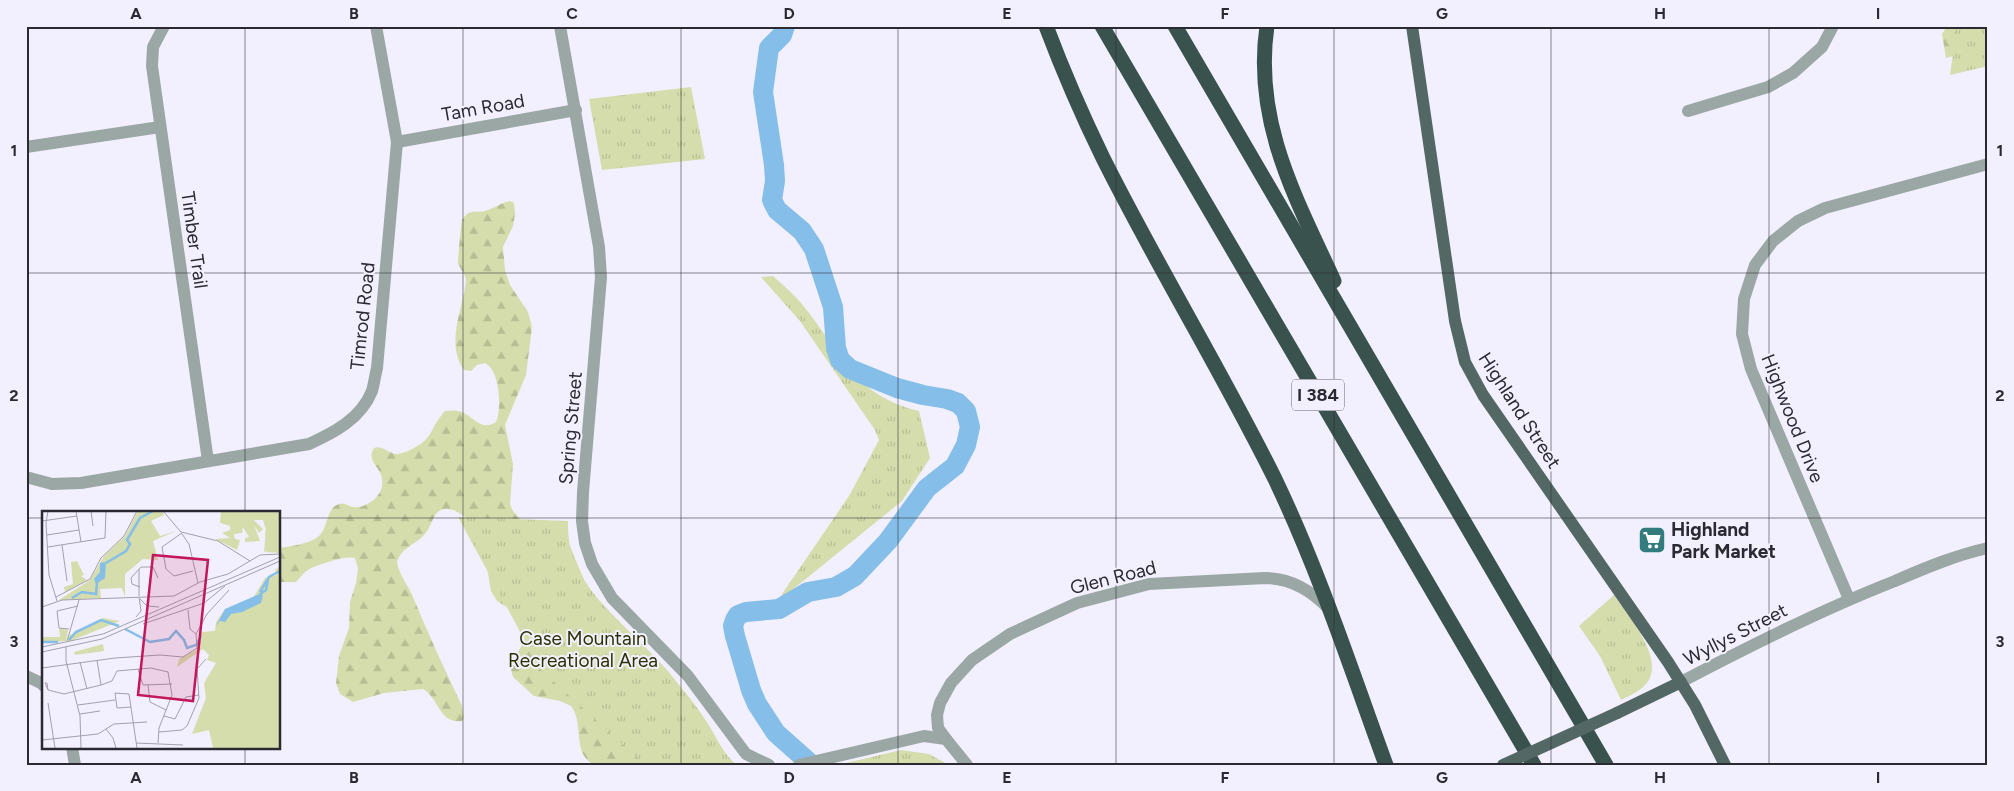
<svg xmlns="http://www.w3.org/2000/svg" width="2014" height="791" font-family="Figtree,sans-serif">
<defs>
<pattern id="forest-firs" width="22" height="20" patternUnits="userSpaceOnUse" patternTransform="scale(1.25)"><rect width="22" height="20" fill="#d5ddac"/><path d="M5 1l3.5 6h-7zM16 11l3.5 6h-7z" fill="#b7be94"/></pattern>
<pattern id="park-tufts" width="24" height="20" patternUnits="userSpaceOnUse" patternTransform="scale(1.25)"><rect width="24" height="20" fill="#d5ddac"/><path d="M3 7l-1-3M5 7V3M7 7l1-3M15 17l-1-3M17 17v-4M19 17l1-3" fill="none" stroke="#b7be94"/></pattern>
</defs>
<rect width="100%" height="100%" fill="#f2f0fe"/>
<g fill="url(#forest-firs)">
<polygon points="1947,26 1988,26 1953,56 1946,58 1942,34"/>
<path d="M 510,201 L 514,203 L 515,214 L 513,226 L 503,247 L 505,270 L 510,285 L 528,312 L 532,327 L 526,375 L 505,425 L 513,464 L 510,504 L 513,511 L 524,523 L 570,546 L 584,580 L 597,600 L 668,671 L 697,708 L 725,753 L 736,765 L 595,765 C 571,755 585,724 571,706 L 560,701 L 534,696 L 513,677 L 510,666 L 526,638 L 518,614 L 497,601 L 491,591 L 481,532 C 471,523 450,498 436,514 C 431,521 430,529 424,535 C 415,545 402,547 397,562 C 399,575 408,585 413,597 C 428,634 445,670 462,706 L 464,718 L 462,721 C 439,724 439,698 423,689 L 384,693 L 353,702 L 340,694 L 336,683 L 339,656 L 349,628 L 350,602 L 356,583 L 358,568 L 355,558 C 347,555 315,565 308,570 C 303,573 300,578 296,582 L 279,582 L 279,548 C 291,546 310,544 319,536 C 328,528 326,508 339,504 C 345,502 348,506 353,507 C 363,509 377,500 381,490 C 388,467 364,465 374,448 C 382,445 388,453 396,454 C 401,454 404,452 408,451 C 435,439 428,430 445,411 C 449,411 454,410 458,411 C 472,413 480,433 496,422 C 502,409 500,370 485,363 L 477,365 L 471,371 L 464,370 C 445,343 463,310 466,280 C 465,273 460,269 458,263 C 458,259 461,223 462,220 C 463,218 465,216 467,214 C 472,210 479,213 485,211 C 495,208 500,203 510,201 Z"/>
</g>
<g fill="url(#park-tufts)">
<polygon points="1957,26 1988,26 1988,66 1950,75"/>
<polygon points="691,87 705,159 602,170 589,99"/>
<path d="M 773,276 C 784,286 796,296 805,308 C 842,354 855,396 919,411 L 930,458 L 902,501 L 781,599 L 782,594 L 849,496 L 879,440 L 875,430 L 800,321 L 761,277 Z"/>
<path d="M 458,517 L 568,521 C 566,573 601,603 634,636 C 652,653 668,671 683,690 C 693,702 702,714 710,727 C 718,741 724,754 736,765 L 645,765 L 541,670 Z"/>
<path d="M 1614,595 C 1627,615 1663,655 1649,680 C 1643,690 1631,695 1621,700 L 1600,656 L 1579,626 Z"/>
<polygon points="901,750 929,754 949,765 838,765"/>
</g>
<g fill="none" stroke-linecap="round" stroke-linejoin="round">
<polyline stroke="#85bee9" stroke-width="20" points="785,26 782,35 769,48 763,92 774,165 775,181 772,200 777,210 802,231 814,249 833,307 836,348 840,360 850,369 897,388 923,395 947,399 958,403 966,411 970,427 966,445 955,466 927,488 888,541 855,576 836,587 808,592 779,609 746,612 738,615 735,620 733,626 735,636 751,690 757,704 776,733 812,765"/>
<g stroke="#9ba7a4" stroke-width="12">
<polyline points="164,26 153,47 152,66 208,461"/>
<polyline points="560,26 599,247 601,277 583,492 582,521 585,543 592,564 612,598 688,676 746,754 769,765"/>
<polyline points="1688,111 1768,87 1793,73 1822,47 1833,26"/>
<polyline points="397,142 576,110"/>
<polyline points="26,147 160,127"/>
<path d="M 26,477 L 52,484 L 81,483 L 309,444 C 333,433 361,419 372,391 C 374,384 375,376 377,368 L 397,142 L 376,26"/>
<polyline points="1849,599 1751,369 1742,334 1744,299 1755,265 1773,241 1798,221 1825,208 1988,164"/>
<polyline points="26,676 41,683 44,686"/>
<path d="M 1681,682 C 1751,645 1821,610 1895,581 C 1925,568 1956,555 1988,548"/>
<path d="M 946,739 L 938,728 L 937,715 L 940,703 L 951,683 L 972,660 L 1010,634 L 1077,603 L 1149,584 L 1265,578 C 1291,578 1311,590 1329,609"/>
<polyline points="72,747 75,765"/>
<polyline points="799,765 924,736 946,739 967,765"/>
</g>
<g stroke="#536864" stroke-width="12">
<polyline points="1412,26 1455,321 1465,362 1483,395 1668,662 1695,705 1725,765"/>
<polyline points="1617,713 1681,682"/>
</g>
<g stroke="#3a524d" stroke-width="15">
<path d="M 1046,26 C 1063,71 1082,115 1103,158 C 1157,266 1221,370 1275,479 C 1319,571 1351,669 1386,765"/>
<polyline points="1102,26 1534,765"/>
<polyline points="1175,26 1606,765"/>
<path d="M 1267,26 C 1253,122 1296,198 1334,281"/>
</g>
<polyline stroke="#536864" stroke-width="12" points="1503,765 1617,713"/>
</g>
<path fill="none" stroke="#2b2931" stroke-width="1" stroke-opacity="0.55" d="M 245,26 L 245,512M 463,26 L 463,765M 681,26 L 681,765M 898,26 L 898,765M 1116,26 L 1116,765M 1334,26 L 1334,765M 1551,26 L 1551,765M 1769,26 L 1769,765M 26,273 L 1988,273M 26,518 L 44,518M 279,518 L 1988,518M 245,747 L 245,765"/>
<defs>
<g id="supermarket-square" transform="scale(1.4375)"><rect x="-9" y="-9" width="18" height="18" rx="4" fill="#337c7e" stroke="#f2f0fe"/><path d="M-6-5.5h2.5l.6 2H6L4.5 2H-2.5L-4.4-4H-6ZM-1.5 3.2a1.3 1.3 0 1 0 .1 0ZM3 3.2a1.3 1.3 0 1 0 .1 0Z" fill="#fff"/></g>
</defs>
<g fill-rule="evenodd">
<use href="#supermarket-square" x="1652" y="540"/>
</g>
<g text-anchor="middle" stroke-width="4" stroke-linejoin="round" paint-order="stroke">
<rect fill="#f2f0fe" stroke="#67656e" stroke-width="1" x="1292" y="379.5" width="52" height="31" rx="4"/>
<g font-size="18" font-weight="bold" fill="#2b2931">
<text x="1318" y="401">I 384</text>
</g>
<g font-size="19" fill="#2b2931" stroke="#f2f0fe">
<text transform="translate(483 107) rotate(-10)" y="7">Tam Road</text>
<text transform="translate(195 240) rotate(82)" y="7">Timber Trail</text>
<text transform="translate(362 316) rotate(-84)" y="7">Timrod Road</text>
<text transform="translate(1520 410) rotate(57)" y="7">Highland Street</text>
<text transform="translate(1793 418) rotate(68)" y="7">Highwood Drive</text>
<text transform="translate(570 428) rotate(-85)" y="7">Spring Street</text>
<text transform="translate(1113 577) rotate(-14)" y="7">Glen Road</text>
<text transform="translate(1735 634) rotate(-27)" y="7">Wyllys Street</text>
</g>
<g font-size="19" font-weight="bold" fill="#2b2931" stroke="#f2f0fe" text-anchor="start">
<text x="1671" y="536">Highland<tspan x="1671" dy="22">Park Market</tspan></text>
</g>
<g font-size="19" fill="#2c3000" stroke="#f2f0fe">
<text x="583" y="645">Case Mountain<tspan x="583" dy="22">Recreational Area</tspan></text>
</g>
</g>
<g transform="translate(42 511)">
<rect width="238" height="238" fill="#f2f0fe"/>
<path d="M 179,0 L 237,0 L 226,40 L 222,41 L 224,19 L 221,9 L 212,9 L 221,18 L 217,22 L 212,14 L 218,30 L 203,31 L 203,27 L 207,26 L 201,16 L 200,22 L 192,23 L 193,28 L 198,29 L 195,39 L 173,28 L 188,27 L 180,22 L 188,19 L 188,15 L 178,12 ZM 35,50 L 42,64 L 39,65 L 45,69 L 23,81 L 22,76 L 31,73 L 29,51 Z" fill="#d5ddac"/>
<path d="M 96,0 L 120,0 L 122,4 L 109,10 L 118,25 L 134,20 L 111,30 L 116,49 L 101,48 L 83,63 L 83,86 L 80,77 L 58,78 L 59,87 L 17,89 L 48,69 L 62,45 L 83,25 ZM 192,0 L 237,0 L 237,42 L 225,41 L 223,20 L 230,19 L 228,5 L 193,13 ZM 237,56 L 237,237 L 171,237 L 167,219 L 150,223 L 164,187 L 162,172 L 174,152 L 165,149 L 167,144 L 161,138 L 135,156 L 137,148 L 154,139 L 159,121 L 173,120 L 174,111 L 183,98 L 210,89 L 223,67 L 235,64 L 233,59 ZM 61,107 L 78,110 L 26,131 L 26,125 ZM 17,117 L 26,119 L 24,130 L 0,132 L 0,126 L 18,126 ZM 61,133 L 62,140 L 33,144 L 32,141 Z" fill="#d5ddac"/>
<path d="M 64,51 L 63,67 L 54,73 L 52,68 L 58,61 L 58,52 ZM 215,84 L 221,84 L 219,92 L 200,101 L 189,103 L 183,111 L 178,110 L 174,115 L 183,98 Z" fill="#85bee9"/>
<path fill="none" stroke="#85bee9" stroke-width="2.5" d="M 64,52 L 84,40 L 88,33 L 85,29 L 98,7 L 111,0M 218,81 L 227,66 L 238,60M 217,84 L 224,79 L 226,69M 30,87 L 40,81 L 54,83 L 55,72M 83,118 L 108,131 L 127,128 L 134,120 L 142,129 L 145,137 L 154,134 L 159,125M 27,129 L 34,121 L 59,109 L 77,115M 0,131 L 16,131"/>
<path fill="none" stroke="#a2a0ac" stroke-width="1" d="M 6,0 L 4,12 L 7,64 L 15,90M 34,0 L 39,31M 49,0 L 51,15M 121,0 L 139,21 L 176,30 L 208,50M 0,10 L 35,5M 140,22 L 120,36 L 124,58 L 132,65 L 151,60M 140,23 L 147,33 L 156,72M 5,24 L 37,19M 20,34 L 25,70M 6,36 L 63,27 L 64,0M 97,58 L 97,85M 98,76 L 90,73 L 89,67 L 99,56 L 111,56 L 116,67M 14,86 L 48,68 L 59,47 L 82,25 L 95,0M 98,88 L 105,95 L 117,96M 0,96 L 20,89 L 132,85 L 158,71 L 186,63 L 218,44 L 238,43M 146,99 L 148,118 L 154,123M 94,106 L 99,100 L 97,86M 101,113 L 162,92 L 183,75M 27,118 L 17,117 L 15,100 L 36,95M 25,130 L 37,89M 0,136 L 61,123 L 238,46M 24,136 L 24,150 L 38,205 L 39,237M 0,141 L 60,128 L 238,50M 55,149 L 59,174M 38,151 L 45,178M 0,157 L 73,147 L 118,144 L 141,146 L 155,137 L 154,123 L 165,103 L 187,79M 96,158 L 101,174 L 130,173M 106,174 L 108,191 L 124,199M 6,179 L 3,172 L 5,172 L 6,179 L 22,183 L 59,174 L 70,170 L 75,160 L 109,157 L 126,161 L 130,184 L 117,217 L 116,232M 6,192 L 13,237M 36,194 L 73,189M 89,196 L 75,197 L 73,182 L 87,183 L 95,237M 38,203 L 58,200M 122,205 L 133,208 L 144,186 L 157,184M 64,218 L 71,227 L 74,237M 117,221 L 140,219 L 145,215 L 157,187 L 155,158 L 164,148M 0,229 L 56,223 L 72,213 L 105,211M 94,232 L 141,234"/>
<path fill="#c2185b" fill-opacity="0.15" stroke="#c2185b" stroke-width="2.5" d="M 111,44 L 166,49 L 151,190 L 96,184 Z"/>
<rect width="238" height="238" fill="none" stroke="#2b2931" stroke-width="2.5"/>
</g>
<rect width="2014" height="791" fill="none" stroke="#f2f0fe" stroke-width="55"/>
<rect x="28" y="28" width="1958" height="736" fill="none" stroke="#2b2931" stroke-width="2"/>
<g font-size="16" text-anchor="middle" font-weight="bold" fill="#2b2931">
<text x="136" y="19">A</text>
<text x="354" y="19">B</text>
<text x="572" y="19">C</text>
<text x="789" y="19">D</text>
<text x="1007" y="19">E</text>
<text x="1225" y="19">F</text>
<text x="1442" y="19">G</text>
<text x="1660" y="19">H</text>
<text x="1878" y="19">I</text>
<text x="14" y="156">1</text>
<text x="2000" y="156">1</text>
<text x="14" y="401">2</text>
<text x="2000" y="401">2</text>
<text x="14" y="647">3</text>
<text x="2000" y="647">3</text>
<text x="136" y="783">A</text>
<text x="354" y="783">B</text>
<text x="572" y="783">C</text>
<text x="789" y="783">D</text>
<text x="1007" y="783">E</text>
<text x="1225" y="783">F</text>
<text x="1442" y="783">G</text>
<text x="1660" y="783">H</text>
<text x="1878" y="783">I</text>
</g>
</svg>
